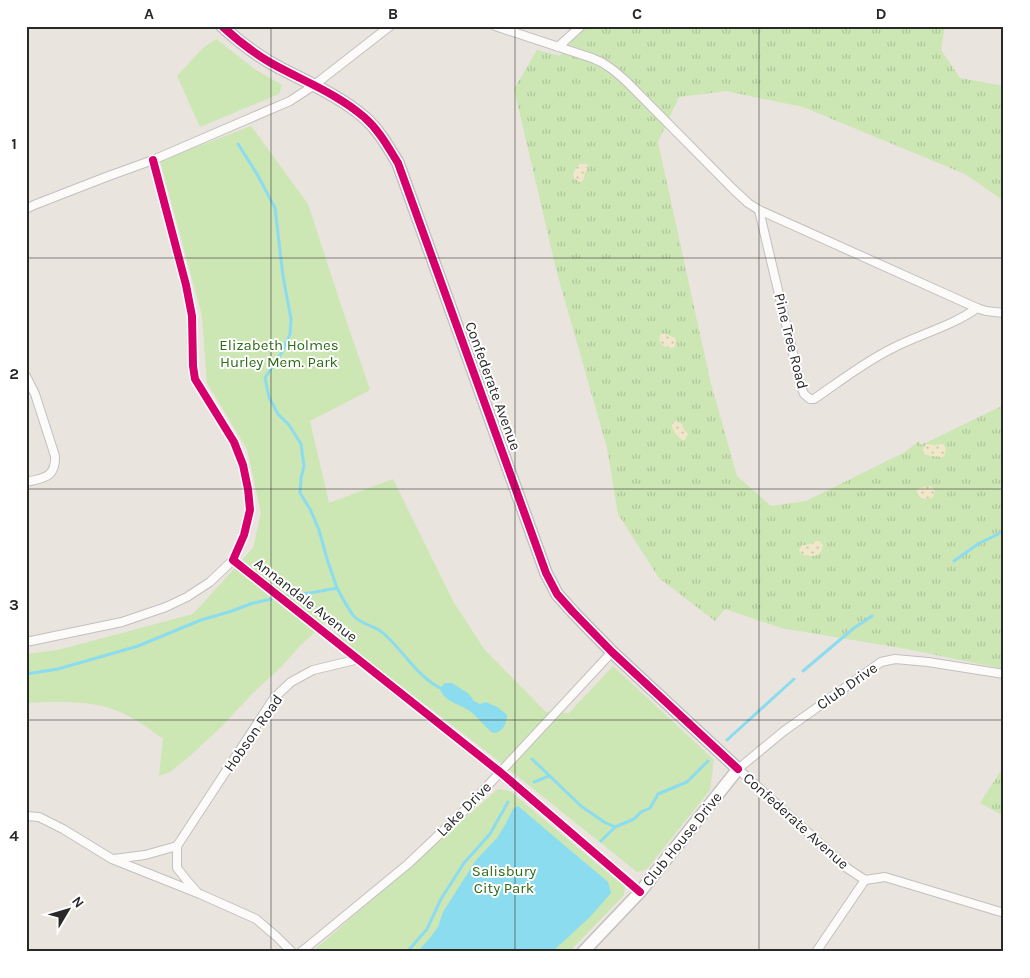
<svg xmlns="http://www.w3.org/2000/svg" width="1030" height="978" font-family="Karla,sans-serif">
<defs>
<pattern id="grass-tufts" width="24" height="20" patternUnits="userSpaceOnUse" patternTransform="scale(1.25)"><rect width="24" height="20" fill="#cce6b4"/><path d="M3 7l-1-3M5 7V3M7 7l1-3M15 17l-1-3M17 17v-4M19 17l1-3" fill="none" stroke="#afc59b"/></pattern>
<pattern id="sand-dots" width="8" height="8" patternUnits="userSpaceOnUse" patternTransform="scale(1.25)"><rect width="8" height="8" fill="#f0e7ca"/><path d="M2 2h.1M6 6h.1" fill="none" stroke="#cec6ae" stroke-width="1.8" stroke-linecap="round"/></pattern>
</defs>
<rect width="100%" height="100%" fill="#e9e4de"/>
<g fill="url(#grass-tufts)">
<polygon points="567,26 945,26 941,50 960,78 1004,86 1004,201 965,174 803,107 726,91 679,97 658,142 710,380 737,476 771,506 806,501 905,452 919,441 921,445 1004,405 1004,669 907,649 781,628 725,609 715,621 659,578 618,514 607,448 557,273 514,89 537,50 560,56 573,39"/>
<polygon points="1004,766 1004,816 980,803"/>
</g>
<g fill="url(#sand-dots)">
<polygon points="583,163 588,165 588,168 585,173 583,181 581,183 574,178 573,173 578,165"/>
<path d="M 662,333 L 666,334 L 675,338 L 676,340 L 675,347 C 666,351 654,342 662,333 Z"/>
<path d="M 676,421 L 682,424 L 683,428 L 688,434 L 685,440 L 682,440 C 677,436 671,430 672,423 Z"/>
<path d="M 926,444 L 935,445 L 943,444 C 947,447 946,453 943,457 C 939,457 930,456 926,455 L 923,452 L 923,449 Z"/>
<path d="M 930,486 L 933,488 L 935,492 L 933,497 C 926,500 916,500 917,489 L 919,488 Z"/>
<path d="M 817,541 L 820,541 L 823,545 C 821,558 812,557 801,554 L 799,550 L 802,545 L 806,545 Z"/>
</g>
<g fill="#cce6b4">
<polygon points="216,39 256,70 282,85 279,94 200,127 177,76 203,48"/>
<path d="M 251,126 L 308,204 L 341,305 L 370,390 L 310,421 L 329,503 L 393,479 L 453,601 L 484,649 L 546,712 L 569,713 L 613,666 L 714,760 L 710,790 L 647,869 L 637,872 L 495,758 L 351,648 L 325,622 L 297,649 L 281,667 L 253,693 L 223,725 L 191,755 L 170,772 L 159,776 L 163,738 C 157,736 153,731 147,727 C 142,724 136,720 130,717 C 99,699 61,701 26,703 L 26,654 L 58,650 L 193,614 L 253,548 L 261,513 L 247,449 L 207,383 L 202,316 L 160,161 Z"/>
<polygon points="498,789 510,791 625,887 624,895 569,952 312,952"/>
</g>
<g fill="#8cdcf0">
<path d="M 445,683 L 452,683 L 469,694 L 474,701 L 480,704 L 486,702 L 499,708 L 507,715 C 507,724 501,736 491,732 C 484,725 478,718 471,712 C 461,704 443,702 440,688 Z"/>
<polygon points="518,806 608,882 611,893 590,917 552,952 417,952 430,938 438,927 443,912 476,860 497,838 505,825 513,809"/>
</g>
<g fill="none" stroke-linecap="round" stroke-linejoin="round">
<g stroke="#8cdcf0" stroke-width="3">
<polyline points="238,144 257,174 275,208 283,276 291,319 290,334 282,352 265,378 269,397 278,414 289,425 301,444 304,466 301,478 300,493 310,509 319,530 327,559 337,588"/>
<polyline points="954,561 978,544 1004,531"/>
<path d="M 289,595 L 310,593 L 337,588 C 342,597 347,607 353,615 C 359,624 374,625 383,633 C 404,651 416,676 442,689"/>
<polyline points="803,671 854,628 872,616"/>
<polyline points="26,674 58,669 138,646 201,620 232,611 250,604 271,599"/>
<polyline points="727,740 794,679"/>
<polyline points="532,759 581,806 604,822 615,827"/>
<polyline points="534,782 549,776"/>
<polyline points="601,841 615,827 634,819 641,812 650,808 658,794 687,782 708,761"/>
<polyline points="407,952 427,929 441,899 464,863 490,834 508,802"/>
</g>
<g stroke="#c2c0c0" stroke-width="10">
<g id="street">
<path d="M 495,26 L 592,58 C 606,63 616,72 627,82 L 733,189 L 748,203 L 759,210 L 977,308 L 986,311 L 1004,313"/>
<polyline points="558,47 581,26"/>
<polyline points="153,160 186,285 192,316 193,366 195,379 234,442 243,465 248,489 250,510 244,535 233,560 500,772 640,892"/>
<polyline points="26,209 34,205 106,177 153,160 290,101 313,86 390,26"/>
<path d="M 759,210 L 800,383 L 804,394 L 810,399 L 814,399 C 839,382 863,363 891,349 C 917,335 953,326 977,308"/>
<path d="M 26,376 L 35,394 L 55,456 C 56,478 43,478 26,482"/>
<polyline points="26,642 122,622 166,607 187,597 210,582 233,560"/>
<polyline points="1004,674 928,662 895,659 881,662 784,731 738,769 847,868 865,880 885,877 1004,913"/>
<polyline points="26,816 39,817 63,829 112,859 200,894 256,919 277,937 292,952"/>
<polyline points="177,846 274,698 291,682 313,670 359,659"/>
<polyline points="114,859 145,855 177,846 177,868 189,883 196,891"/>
<polyline points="301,952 408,864 465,810 612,652"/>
<polyline points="816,952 865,880"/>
</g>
</g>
<g stroke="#c2c0c0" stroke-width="14">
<path id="secondary" d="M 222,26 C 237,40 254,53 271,63 C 303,81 336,93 364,117 C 379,130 388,147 398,163 L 546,573 L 557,594 L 573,612 L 612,652 L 738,769 L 640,892 L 583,952"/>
</g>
<use href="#street" stroke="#fcfbfa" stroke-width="8"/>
<use href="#secondary" stroke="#fcfbfa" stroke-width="11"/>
<g stroke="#fff" stroke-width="11">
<g id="cycleway">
<path d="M 222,26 C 237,40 254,53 271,63 C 303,81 336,93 364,117 C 379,130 388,147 398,163 L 546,573 L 557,594 L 573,612 L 612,652 L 738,769"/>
<polyline points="153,160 186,285 192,316 193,366 195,379 234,442 243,465 248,489 250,510 244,535 233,560 500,772 640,892"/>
</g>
</g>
<use href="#cycleway" stroke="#d6006c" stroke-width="8"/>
</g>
<path fill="none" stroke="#292929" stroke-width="1" stroke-opacity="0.55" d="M 271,26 L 271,952M 515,26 L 515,952M 759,26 L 759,952M 26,258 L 1004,258M 26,489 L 1004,489M 26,720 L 1004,720"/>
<g text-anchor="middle" stroke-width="4" stroke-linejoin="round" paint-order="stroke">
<g font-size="15" fill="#292929" stroke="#fff">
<text transform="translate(791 341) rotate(76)" y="5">Pine Tree Road</text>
<text transform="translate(493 386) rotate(70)" y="5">Confederate Avenue</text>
<text transform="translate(306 600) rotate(38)" y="5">Annandale Avenue</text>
<text transform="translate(847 686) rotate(-35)" y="5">Club Drive</text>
<text transform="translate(253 733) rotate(-55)" y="5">Hobson Road</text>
<text transform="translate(464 809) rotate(-45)" y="5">Lake Drive</text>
<text transform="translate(796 821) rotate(42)" y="5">Confederate Avenue</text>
<text transform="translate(682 839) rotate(-51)" y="5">Club House Drive</text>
</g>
<g font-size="15" fill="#2b6c14" stroke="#fff">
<text x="279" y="350">Elizabeth Holmes<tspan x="279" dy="17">Hurley Mem. Park</tspan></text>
<text x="504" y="876">Salisbury<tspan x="504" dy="17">City Park</tspan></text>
</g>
</g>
<rect width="1030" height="978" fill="none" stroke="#ffffff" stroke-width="55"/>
<g transform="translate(68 910) rotate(52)" stroke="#ffffff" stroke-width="4" paint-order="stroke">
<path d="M0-4L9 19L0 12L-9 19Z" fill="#292929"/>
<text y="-8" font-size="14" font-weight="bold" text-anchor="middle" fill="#292929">N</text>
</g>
<rect x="28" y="28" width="974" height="922" fill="none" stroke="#292929" stroke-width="2"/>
<g font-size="16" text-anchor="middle" font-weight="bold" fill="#292929">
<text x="149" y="19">A</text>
<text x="393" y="19">B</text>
<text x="637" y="19">C</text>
<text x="881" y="19">D</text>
<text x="14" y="149">1</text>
<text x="14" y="379">2</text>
<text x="14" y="610">3</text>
<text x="14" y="841">4</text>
</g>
</svg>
